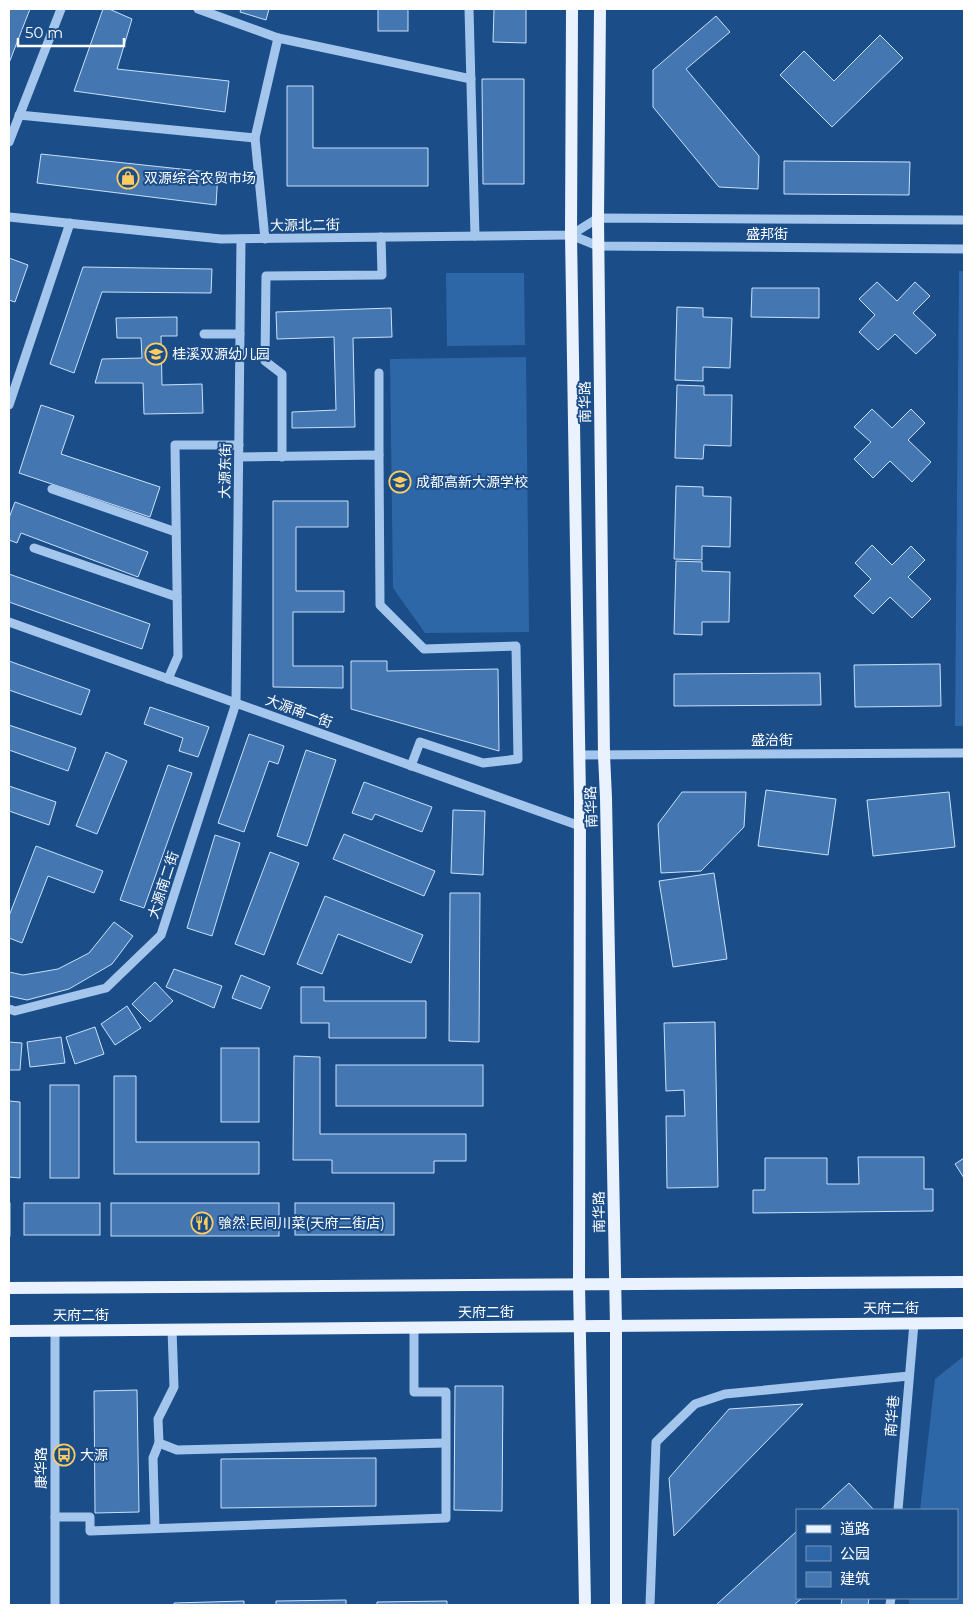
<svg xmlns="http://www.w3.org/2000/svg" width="973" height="1614" font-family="Montserrat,'Noto Sans SC',sans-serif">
<rect width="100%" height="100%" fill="#1b4d89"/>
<g fill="#2e67a7">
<polygon points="959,271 964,271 964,726 955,726"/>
<polygon points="446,273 524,273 525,345 447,346"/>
<polygon points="526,357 529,632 425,633 393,588 390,359"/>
<polygon points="964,1356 964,1605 909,1605 909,1598 957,1598 957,1510 920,1510 935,1379"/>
</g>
<g fill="#4477b2" stroke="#cae0f9">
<polygon points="9,9 30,9 9,63"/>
<polygon points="103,9 109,9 132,19 117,69 229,81 225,112 74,91"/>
<polygon points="241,9 269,9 266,20 240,12"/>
<rect x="378" y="9" width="30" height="22"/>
<polygon points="494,9 526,9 526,43 493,42"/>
<polygon points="716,16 730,32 686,69 759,156 758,189 719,187 653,107 653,70"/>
<polygon points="880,35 903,58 832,127 780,75 804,51 834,81"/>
<polygon points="482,79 524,79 524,184 483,184"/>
<polygon points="287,86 313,86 313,148 428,148 428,186 287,186"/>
<polygon points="41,154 218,173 216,205 37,183"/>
<polygon points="784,161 910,162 909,195 784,194"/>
<polygon points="9,258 28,265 15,302 9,300"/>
<polygon points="83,267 212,269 211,293 102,292 74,373 50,364"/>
<polygon points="877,282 897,301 915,282 930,296 913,313 936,335 916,354 895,334 878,350 859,332 875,315 859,299"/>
<polygon points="752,288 819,288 819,318 751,317"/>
<polygon points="677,307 703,308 703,317 732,318 730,368 703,367 703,381 675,380"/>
<polygon points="391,308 392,337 353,338 355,427 292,428 292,412 336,410 334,337 277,339 276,312"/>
<polygon points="177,317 177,336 161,336 162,385 202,384 203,413 144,414 143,383 95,383 102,359 142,358 141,338 117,338 116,318"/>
<polygon points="677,385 704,386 704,395 732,395 731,446 704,445 703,459 675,458"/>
<polygon points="41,405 74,416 61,454 160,487 150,517 19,473"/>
<polygon points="872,409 892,428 911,409 925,423 908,440 931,462 912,482 890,461 873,478 854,459 871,442 854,427"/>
<polygon points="676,486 703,487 703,496 731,497 730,547 702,546 702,560 674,559"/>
<polygon points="273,501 348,501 348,527 296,527 296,591 344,591 344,612 293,612 293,666 343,666 343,688 273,687"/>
<polygon points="15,502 148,552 138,577 21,533 17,543 9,540 9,518"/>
<polygon points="872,545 892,565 911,546 925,560 908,577 931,599 912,618 890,597 873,614 854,596 871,579 855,563"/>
<polygon points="676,561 702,562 702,571 730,572 729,622 702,622 702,635 674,634"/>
<polygon points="9,574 150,624 142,649 9,602"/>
<polygon points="9,661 90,690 81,715 9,690"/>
<polygon points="351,661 387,661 387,671 498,669 499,751 351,709"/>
<polygon points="940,664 941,706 855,707 854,665"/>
<polygon points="820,673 821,705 674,706 674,674"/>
<polygon points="150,707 209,727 198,757 179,751 183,738 144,724"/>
<polygon points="9,725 76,748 68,771 9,750"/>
<polygon points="249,734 284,746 278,764 269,761 244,832 218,823"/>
<polygon points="306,750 336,760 307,846 277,836"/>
<polygon points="106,752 127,761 97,834 76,826"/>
<polygon points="168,765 192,773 144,908 120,900"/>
<polygon points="364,782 432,807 422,832 375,814 372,820 352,813"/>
<polygon points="9,786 56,802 49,825 9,811"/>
<polygon points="766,790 836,799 828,855 758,846"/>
<polygon points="682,792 746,792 744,827 701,871 661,873 658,824"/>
<polygon points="949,792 955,847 873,856 867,800"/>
<polygon points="453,810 485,811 483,875 451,873"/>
<polygon points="344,834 435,871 424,896 333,859"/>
<polygon points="215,835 240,843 212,936 187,928"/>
<polygon points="36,846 103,871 94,893 48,876 22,943 9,938 9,916"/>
<polygon points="270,852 299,863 264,955 235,944"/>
<polygon points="714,873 727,959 673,967 659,881"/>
<polygon points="450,893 480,893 479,1042 449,1041"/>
<polygon points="325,896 423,935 411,963 338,934 322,974 297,964"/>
<polygon points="114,922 133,936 112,964 69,989 27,1000 9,996 9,972 23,975 58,969 89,953"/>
<polygon points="174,969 222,986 214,1008 166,987"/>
<polygon points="241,975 270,987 261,1009 232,998"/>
<polygon points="155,982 173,1001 150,1022 132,1004"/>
<polygon points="301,987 324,987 324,1001 426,1001 426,1038 329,1038 329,1023 301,1023"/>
<polygon points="127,1006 141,1028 115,1045 101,1024"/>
<polygon points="715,1022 718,1187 667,1188 666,1116 685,1116 684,1090 666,1091 664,1023"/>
<polygon points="95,1027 104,1054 75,1064 66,1037"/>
<polygon points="61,1037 65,1063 30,1067 27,1042"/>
<polygon points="9,1042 22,1043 20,1070 9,1070"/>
<rect x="221" y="1048" width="38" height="74"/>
<polygon points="294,1056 320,1057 320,1134 466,1134 466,1161 434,1161 434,1173 332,1173 332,1160 293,1160"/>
<rect x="336" y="1065" width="147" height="41"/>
<polygon points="114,1076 136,1076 136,1142 259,1142 259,1174 114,1174"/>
<rect x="50" y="1085" width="29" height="93"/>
<polygon points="9,1101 20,1102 20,1178 9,1177"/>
<polygon points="858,1157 924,1157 924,1189 933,1189 933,1211 753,1213 753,1190 765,1190 765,1158 827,1158 827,1184 859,1184"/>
<polygon points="964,1158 964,1178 955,1164"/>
<rect x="9" y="1203" width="1" height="33"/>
<rect x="24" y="1203" width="76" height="32"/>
<rect x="111" y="1203" width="168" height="33"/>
<rect x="295" y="1203" width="99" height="32"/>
<polygon points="455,1386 503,1386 502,1511 454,1510"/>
<polygon points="137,1390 139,1512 95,1513 94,1391"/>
<polygon points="803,1404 674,1536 669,1478 729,1409"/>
<polygon points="376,1458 376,1506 221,1508 221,1459"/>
<polygon points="849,1483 874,1510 820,1510"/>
<polygon points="797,1531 797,1598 802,1598 794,1605 716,1605"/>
<polygon points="842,1598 869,1598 868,1605 841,1605"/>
<polygon points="346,1600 346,1605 276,1605 276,1601"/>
<polygon points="244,1601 244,1605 174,1605 174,1603"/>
<polygon points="447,1601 447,1605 377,1605 377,1602"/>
</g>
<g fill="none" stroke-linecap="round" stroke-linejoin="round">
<g stroke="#a4c6ec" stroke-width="9">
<polyline points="198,9 278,38 471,79"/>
<polyline points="469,9 475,236"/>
<polyline points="19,115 255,138"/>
<polyline points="9,142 61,9"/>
<polyline points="9,217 221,239 571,235 598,218 964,220"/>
<polyline points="571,235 598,246 964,249"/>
<polyline points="265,239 255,138 278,38"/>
<polyline points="204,334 240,334"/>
<polyline points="9,405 70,223"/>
<polyline points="379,455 379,373"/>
<polyline points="239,457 379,455 380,605 424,649 516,646 518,759 483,763 420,742 411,766"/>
<polyline points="282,457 282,374 265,361 266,276 382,275 381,237"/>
<polyline points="52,489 176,532"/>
<polyline points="34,548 177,597"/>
<polyline points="9,622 580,826"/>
<polyline points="168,679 178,656 175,445 239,445"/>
<polyline points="580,755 964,753"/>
<polyline points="9,1009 15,1011 106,988 161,935 236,703 241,239"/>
<polyline points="55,1330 55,1605"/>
<polyline points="159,1443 177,1450 445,1443"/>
<polyline points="898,1510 914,1323"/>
<polyline points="55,1517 90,1517 90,1531 446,1518 446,1392 414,1392 414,1327"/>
<polyline points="155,1528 153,1458 159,1443 158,1419 174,1387 172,1329"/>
<polyline points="650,1605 656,1442 695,1404 725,1394 909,1376"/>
<polyline points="890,1605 891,1598"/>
</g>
<g stroke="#eaf2ff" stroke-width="12">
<polyline points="572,9 571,235 580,798 579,1284 585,1605"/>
<polyline points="600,9 598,218 604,755 606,798 616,1326 616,1605"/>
<polyline points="9,1288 964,1282"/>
<polyline points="9,1331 964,1323"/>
</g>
</g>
<defs>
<g id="shop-ring" transform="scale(1.125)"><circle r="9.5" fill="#1b4d89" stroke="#fecd61" stroke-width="1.5"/><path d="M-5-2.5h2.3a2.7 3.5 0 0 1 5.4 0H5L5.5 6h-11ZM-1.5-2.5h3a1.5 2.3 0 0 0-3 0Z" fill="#fecd61"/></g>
<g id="school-ring" transform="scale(1.125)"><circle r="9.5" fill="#1b4d89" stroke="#fecd61" stroke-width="1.5"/><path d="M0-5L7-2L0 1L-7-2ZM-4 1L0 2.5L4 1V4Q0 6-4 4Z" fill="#fecd61"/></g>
<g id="restaurant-ring" transform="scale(1.125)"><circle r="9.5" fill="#1b4d89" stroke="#fecd61" stroke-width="1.5"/><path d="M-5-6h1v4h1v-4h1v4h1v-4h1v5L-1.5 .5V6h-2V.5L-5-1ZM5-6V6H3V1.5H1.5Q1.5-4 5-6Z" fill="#fecd61"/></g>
<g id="bus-ring" transform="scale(1.125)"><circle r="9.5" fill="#1b4d89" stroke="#fecd61" stroke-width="1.5"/><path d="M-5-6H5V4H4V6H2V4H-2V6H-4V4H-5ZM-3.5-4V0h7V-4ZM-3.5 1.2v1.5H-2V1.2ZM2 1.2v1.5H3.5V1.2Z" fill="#fecd61"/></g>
</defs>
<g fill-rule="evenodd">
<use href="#shop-ring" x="128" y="178"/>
<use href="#school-ring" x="156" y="354"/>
<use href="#school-ring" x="400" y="482"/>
<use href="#restaurant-ring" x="202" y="1223"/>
<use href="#bus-ring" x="64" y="1455"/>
</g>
<g text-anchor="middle" stroke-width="4" stroke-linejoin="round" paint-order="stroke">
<g font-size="14" fill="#fff" stroke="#1b4d89" text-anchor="start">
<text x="144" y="183">双源综合农贸市场</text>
<text x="172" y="359">桂溪双源幼儿园</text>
<text x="416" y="487">成都高新大源学校</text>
<text x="218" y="1228">飸然·民间川菜(天府二街店)</text>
<text x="80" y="1460">大源</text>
</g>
<g font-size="14" fill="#fff" stroke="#1b4d89">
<text transform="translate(305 225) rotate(-1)" y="5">大源北二街</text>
<text x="767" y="239">盛邦街</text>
<text transform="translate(585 402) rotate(-91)" y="5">南华路</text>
<text transform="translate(225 471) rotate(-89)" y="5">大源东街</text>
<text transform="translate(299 711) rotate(20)" y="5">大源南一街</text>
<text x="772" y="745">盛治街</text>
<text transform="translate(591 807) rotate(-92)" y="5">南华路</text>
<text transform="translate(163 885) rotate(-72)" y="5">大源南二街</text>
<text transform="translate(599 1212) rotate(-91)" y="5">南华路</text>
<text x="891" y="1313">天府二街</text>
<text x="486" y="1317">天府二街</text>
<text x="81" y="1320">天府二街</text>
<text transform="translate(892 1416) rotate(-85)" y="5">南华巷</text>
<text transform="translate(41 1468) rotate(-90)" y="5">康华路</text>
</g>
</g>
<rect width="973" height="1614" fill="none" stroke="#ffffff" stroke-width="20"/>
<rect x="796" y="1509" width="162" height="90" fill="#1b4d89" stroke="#7694b8"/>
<rect x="806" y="1525" width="25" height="8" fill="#eaf2ff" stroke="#7694b8"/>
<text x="840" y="1534" font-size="15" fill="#ffffff">道路</text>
<rect x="806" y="1546" width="25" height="15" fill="#2e67a7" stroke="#7694b8"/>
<text x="840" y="1559" font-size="15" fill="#ffffff">公园</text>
<rect x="806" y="1572" width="25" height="15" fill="#4477b2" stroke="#7694b8"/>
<text x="840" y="1584" font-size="15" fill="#ffffff">建筑</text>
<path d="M18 38v8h106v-8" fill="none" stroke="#ffffff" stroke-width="2.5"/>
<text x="25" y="38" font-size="15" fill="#ffffff" stroke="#1b4d89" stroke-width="4" paint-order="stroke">50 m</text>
</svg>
